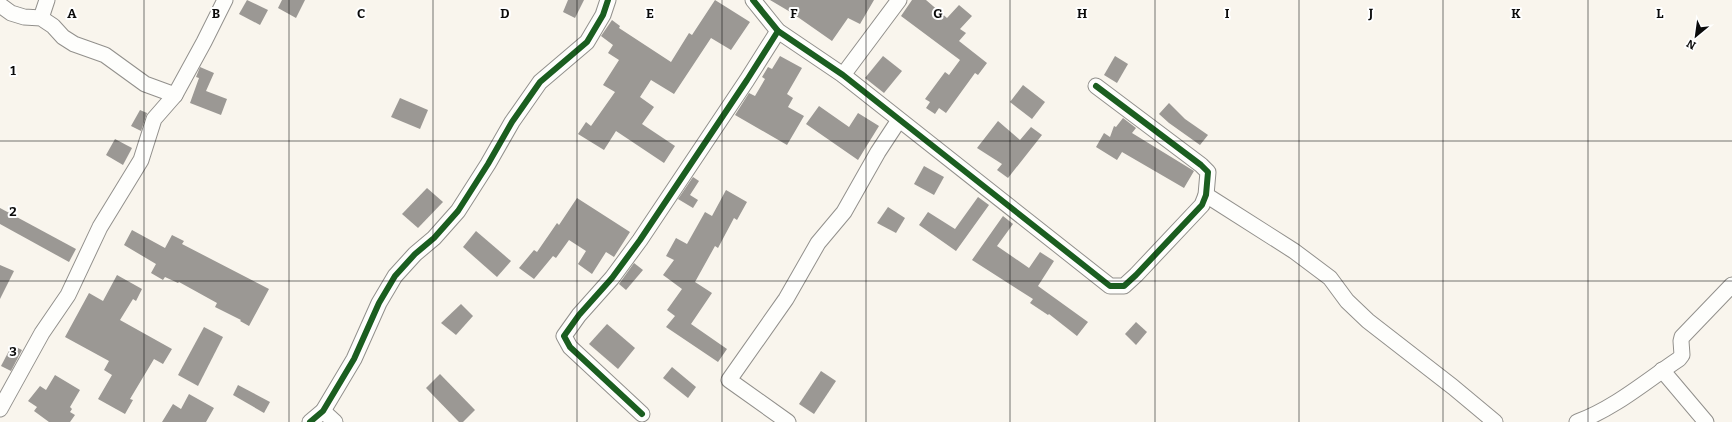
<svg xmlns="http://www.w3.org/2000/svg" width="1732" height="422" font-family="Bitter,serif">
<rect width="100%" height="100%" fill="#f9f5ed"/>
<g fill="#9b9894">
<polygon points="247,0 268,10 260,25 239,14"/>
<polygon points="282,0 305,0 296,18 278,8"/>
<polygon points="568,0 584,0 575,18 563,12"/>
<polygon points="715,0 750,22 731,50 711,38 674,94 651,80 640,97 654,107 642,124 675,146 664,163 616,131 604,150 578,134 586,122 591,126 615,92 603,85 619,60 608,53 613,45 601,36 612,20 620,26 619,28 671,62 689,33 692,35"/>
<polygon points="770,0 874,0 860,24 848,18 832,41 792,13"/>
<polygon points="912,0 926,0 947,18 959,5 972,16 960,29 966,33 959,41 987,63 978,75 975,73 946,113 939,108 935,114 926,108 930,102 925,99 945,72 949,75 960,60 901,16"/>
<polygon points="780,56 802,68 787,94 793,98 788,107 804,116 787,145 735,115 749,93 755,96 765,79 762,77 768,67 772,69"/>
<polygon points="883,56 902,71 884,93 865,78"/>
<polygon points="1115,56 1128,64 1117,83 1104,75"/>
<polygon points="200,67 214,73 206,91 227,99 221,115 190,103 199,78 196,77"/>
<polygon points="1023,85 1045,102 1032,119 1010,102"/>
<polygon points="400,98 428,110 420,129 391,117"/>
<polygon points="1169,103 1185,119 1208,135 1200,145 1169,123 1159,114"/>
<polygon points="819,106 849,127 858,113 879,126 858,160 806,124"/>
<polygon points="140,110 147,113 141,131 131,126"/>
<polygon points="1123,118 1136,128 1132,133 1194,171 1184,188 1122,152 1117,160 1096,147 1104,133 1110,137 1114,126 1116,127"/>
<polygon points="998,121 1020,140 1031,127 1042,135 1008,178 997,170 1002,164 977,148"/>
<polygon points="115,139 132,148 123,165 106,155"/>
<polygon points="924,166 944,177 934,195 914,184"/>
<polygon points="693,177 699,181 690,195 698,200 693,208 678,199"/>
<polygon points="427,188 443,202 418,228 402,214"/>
<polygon points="726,190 747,202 737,220 734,218 718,248 715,246 695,282 712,293 691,324 727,349 718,362 666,327 675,316 667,310 682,289 663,275 674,260 666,256 676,238 687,244 705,212 712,216"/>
<polygon points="978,197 989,205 956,251 919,225 928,212 955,229"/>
<polygon points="577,198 630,232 614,257 606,252 592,274 578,264 586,251 569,240 556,258 553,256 534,279 519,268 534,250 537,252 557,223 559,225"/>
<polygon points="888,207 905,218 896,233 877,223"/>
<polygon points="0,208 76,249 69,262 0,224"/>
<polygon points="1003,216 1013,224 997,246 1029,268 1040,252 1054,261 1038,286 1088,322 1077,336 1049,314 1048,315 1030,303 1033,299 972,260"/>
<polygon points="132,230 165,248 172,235 184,241 182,244 269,289 249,326 240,321 241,320 215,307 217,303 179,282 178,283 165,277 163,280 151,273 156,264 124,245"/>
<polygon points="476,231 511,261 497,277 463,247"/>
<polygon points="634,263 643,270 626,290 619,284"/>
<polygon points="0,265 14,271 0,299"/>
<polygon points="117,275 142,289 136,301 133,299 120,320 172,349 163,364 154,359 130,399 133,400 125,414 98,399 112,375 104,370 109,361 65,337 89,293 103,301"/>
<polygon points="461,304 473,316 456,335 441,323"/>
<polygon points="1136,322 1147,332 1136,345 1125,334"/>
<polygon points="607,324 635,348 618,369 589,344"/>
<polygon points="204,327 223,337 198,386 178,375"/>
<polygon points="12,345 22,350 11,371 1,366"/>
<polygon points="672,367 696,387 688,398 663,378"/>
<polygon points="821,371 836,381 814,414 799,404"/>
<polygon points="440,374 475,410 463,422 459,422 426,388"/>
<polygon points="55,375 80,390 70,407 72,409 70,412 75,415 70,422 49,422 34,411 37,407 28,401 40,386 46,390"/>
<polygon points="238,385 270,402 264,413 233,395"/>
<polygon points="189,394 214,408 206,422 162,422 173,404 181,409"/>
</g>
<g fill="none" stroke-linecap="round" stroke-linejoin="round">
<g stroke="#92908c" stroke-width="17">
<g id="minor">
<polyline points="753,0 778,31 843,75 1110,286 1124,286 1136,275 1202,205 1206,195 1208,172 1201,165 1096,86"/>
<polyline points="0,5 11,13 24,17 41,18 53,26 63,37 74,44 105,55 145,84 175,95"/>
<polyline points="41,18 47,0"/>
<polyline points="843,75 899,0"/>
<polyline points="1206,195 1294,251 1330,278 1347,301 1368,321 1453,387 1495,422"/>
<polyline points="1662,370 1706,422"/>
<polyline points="0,409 42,333 68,295 100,227 141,160 154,119 175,95 204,42 225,0"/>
<polyline points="323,411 335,422"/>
<polyline points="642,414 570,347 564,336 579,315 612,278 640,240 747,80 778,31"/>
<polyline points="310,422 323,411 354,359 379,303 395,276 415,254 434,238 458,211 488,164 512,122 540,82 587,42 603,15 608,0"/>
<polyline points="788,422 729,380 786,299 818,243 844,212 878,152 899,120"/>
<path d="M 1577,422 C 1615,408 1646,381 1679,359 L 1682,355 L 1681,341 L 1682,337 L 1732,285"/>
</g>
</g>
<use href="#minor" stroke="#fefefc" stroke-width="15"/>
<g stroke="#fff" stroke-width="8">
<g id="cycleway">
<polyline points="753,0 778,31 843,75 1110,286 1124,286 1136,275 1202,205 1206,195 1208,172 1201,165 1096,86"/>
<polyline points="642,414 570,347 564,336 579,315 612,278 640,240 747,80 778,31"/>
<polyline points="310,422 323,411 354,359 379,303 395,276 415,254 434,238 458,211 488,164 512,122 540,82 587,42 603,15 608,0"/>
</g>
</g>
<use href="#cycleway" stroke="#1b5e20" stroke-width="6"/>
</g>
<path fill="none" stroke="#0a0a0a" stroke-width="1" stroke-opacity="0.55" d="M 144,0 L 144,422M 289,0 L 289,422M 433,0 L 433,422M 577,0 L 577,422M 722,0 L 722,422M 866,0 L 866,422M 1010,0 L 1010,422M 1155,0 L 1155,422M 1299,0 L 1299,422M 1443,0 L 1443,422M 1588,0 L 1588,422M 0,141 L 1732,141M 0,281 L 1732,281"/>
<g font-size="13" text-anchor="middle" font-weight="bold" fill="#0a0a0a" stroke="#fff" stroke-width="4" stroke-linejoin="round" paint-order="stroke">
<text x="72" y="18">A</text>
<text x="216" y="18">B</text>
<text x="361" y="18">C</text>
<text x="505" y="18">D</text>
<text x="650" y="18">E</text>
<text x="794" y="18">F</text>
<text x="938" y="18">G</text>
<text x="1082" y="18">H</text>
<text x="1227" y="18">I</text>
<text x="1371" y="18">J</text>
<text x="1516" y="18">K</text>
<text x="1660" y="18">L</text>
<text x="13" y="75">1</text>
<text x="13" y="216">2</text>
<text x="13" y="356">3</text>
</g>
<g transform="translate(1696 36) rotate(209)" stroke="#ffffff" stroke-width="3" paint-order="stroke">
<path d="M0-3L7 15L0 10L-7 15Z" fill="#0a0a0a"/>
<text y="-6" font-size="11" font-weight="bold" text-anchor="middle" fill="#0a0a0a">N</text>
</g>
</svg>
